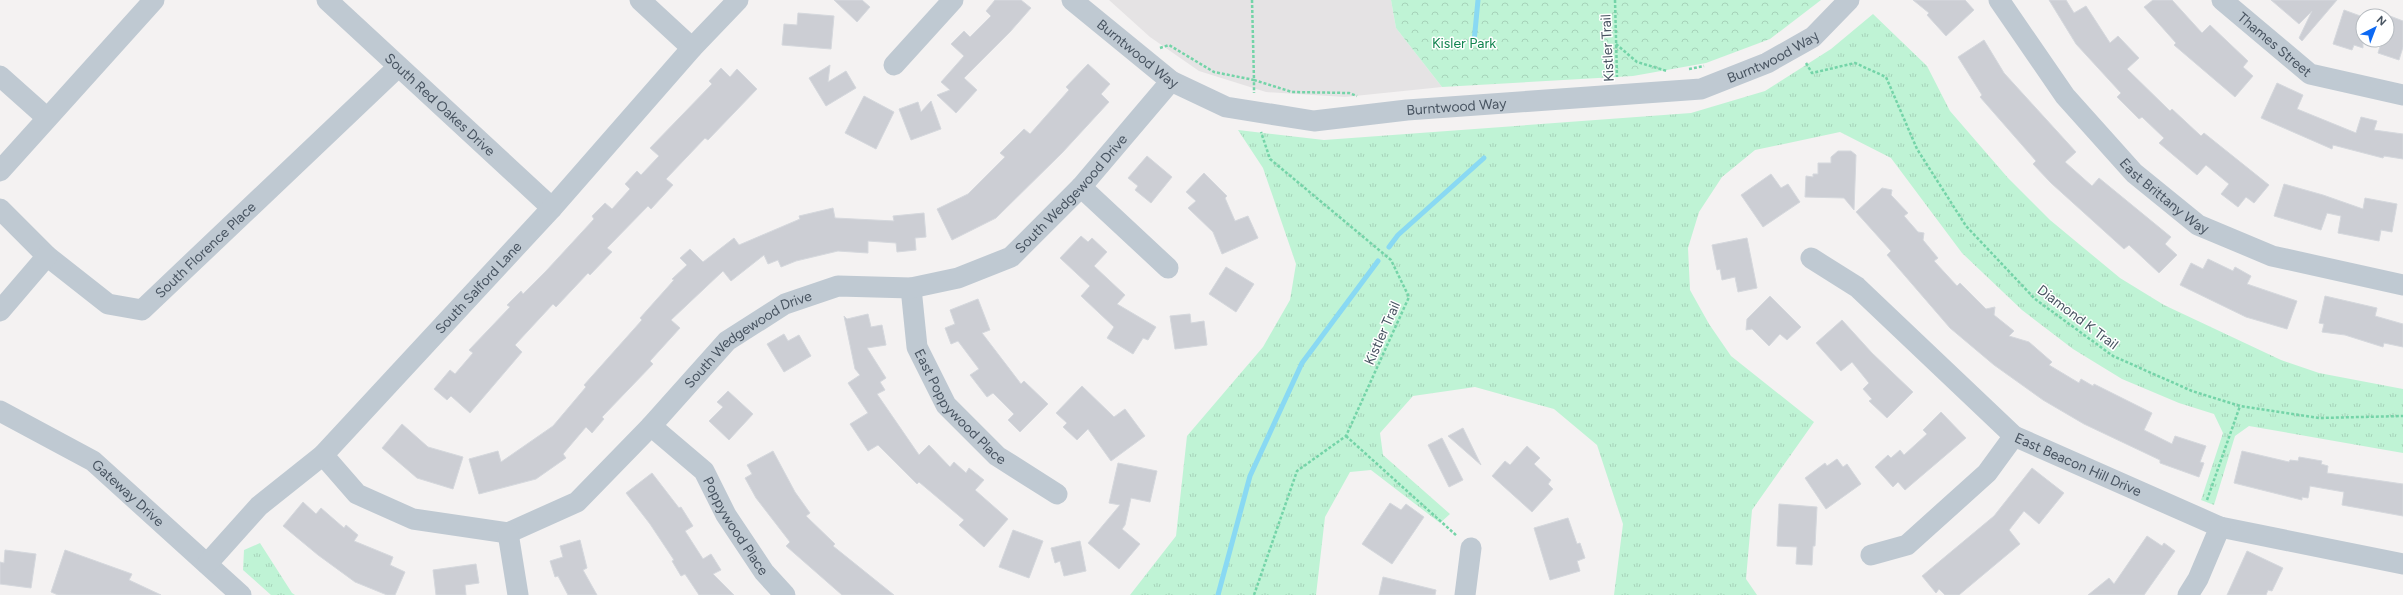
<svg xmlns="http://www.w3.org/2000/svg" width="2403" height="595" font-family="Figtree,sans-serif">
<defs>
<pattern id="grass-tufts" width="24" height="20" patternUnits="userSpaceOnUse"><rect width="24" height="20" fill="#bff3d5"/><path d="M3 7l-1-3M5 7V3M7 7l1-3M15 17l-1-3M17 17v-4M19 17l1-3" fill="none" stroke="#a6d2b9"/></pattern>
<pattern id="forest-crowns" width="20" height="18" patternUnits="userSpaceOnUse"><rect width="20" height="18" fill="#bff3d5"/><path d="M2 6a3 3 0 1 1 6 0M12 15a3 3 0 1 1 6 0" fill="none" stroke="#a6d2b9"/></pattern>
</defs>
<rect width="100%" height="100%" fill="#f4f2f2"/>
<polygon fill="#e5e3e4" points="1109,0 1391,0 1396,28 1442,87 1345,97 1266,92 1199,71 1150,37"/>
<g fill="url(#grass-tufts)">
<polygon points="1873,14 1927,66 1950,111 2008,178 2050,220 2120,278 2164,305 2281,360 2319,373 2403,389 2403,453 2249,426 2235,436 2214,505 2201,500 2223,433 2214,414 2179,403 2122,379 2073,349 2022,310 1962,253 1891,158 1840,132 1755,150 1722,177 1699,212 1688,248 1690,290 1709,324 1731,356 1814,422 1752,510 1746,579 1757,595 1614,595 1623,524 1597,445 1554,409 1475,387 1413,396 1380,433 1383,455 1450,514 1440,523 1371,470 1350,472 1325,517 1316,595 1130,595 1176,536 1187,436 1263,347 1290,300 1296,264 1263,168 1238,130 1324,140 1691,113 1765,91 1831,49"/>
<polygon points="260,543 292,593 295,595 271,595 243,570 244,550"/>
</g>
<polygon fill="url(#forest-crowns)" points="1391,0 1821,0 1770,39 1706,63 1633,76 1442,87 1396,28"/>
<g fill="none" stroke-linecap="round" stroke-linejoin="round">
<g stroke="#89d9f3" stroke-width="5">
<polyline points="1474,42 1478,0"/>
<polyline points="1389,247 1398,235 1484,158"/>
<polyline points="1218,595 1250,476 1302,363 1378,261"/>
</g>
</g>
<g fill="#ccced4" stroke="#d5d8dd">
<polygon points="834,0 862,0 870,7 857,22"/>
<polygon points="995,0 1021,0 1031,8 1010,32 964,78 977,90 956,113 937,95 950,90 941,82 964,56 951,44 964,31 970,37 991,16 986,11"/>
<polygon points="1913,0 1965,0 1974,10 1946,36 1927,15 1929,13"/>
<polygon points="2049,0 2066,0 2074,13 2086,6 2110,43 2118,36 2139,58 2127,69 2170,111 2172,109 2201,136 2204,133 2269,185 2254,203 2246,197 2238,207 2221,194 2229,184 2206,165 2197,175 2159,143 2164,138 2142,117 2139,119 2117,97 2121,93 2076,44"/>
<polygon points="2153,0 2172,0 2202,33 2210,25 2248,61 2243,67 2253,76 2235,97 2174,45 2176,43 2144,7"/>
<polygon points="2271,0 2337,0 2302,41 2299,38 2312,11 2299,24"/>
<polygon points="2344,10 2363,17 2363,48 2354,45 2352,50 2333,44"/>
<polygon points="798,13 834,16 831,49 782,45 784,24 797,25"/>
<polygon points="2390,16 2403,21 2403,47 2399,60 2378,53 2382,40 2387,40 2387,25"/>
<polygon points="1984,40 2004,73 2076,152 2065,162 2092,186 2099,178 2171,237 2165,244 2177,255 2159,273 2129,245 2124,249 2051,183 2033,164 2036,161 1980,97 1982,95 1958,57"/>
<polygon points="1088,64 1110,84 1101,94 1109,102 1062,153 996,218 952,240 937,209 968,194 1005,157 1000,153 1024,129 1030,134 1069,90 1066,87"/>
<polygon points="830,65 828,82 846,71 856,88 826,106 809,78"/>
<polygon points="721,68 730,77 737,69 757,89 708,140 705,138 666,179 673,185 651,209 648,206 607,248 612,252 590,275 588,273 556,307 553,304 515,345 522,352 470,413 451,396 447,400 434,389 450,370 455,374 473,353 469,350 510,307 507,305 521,291 523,294 546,271 594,219 592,216 605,203 612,209 630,189 625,184 637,171 641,175 659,156 650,148 712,84 709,81"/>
<polygon points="2277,83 2303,95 2297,109 2356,133 2361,117 2377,121 2374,130 2403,134 2403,159 2384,156 2383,158 2333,145 2332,149 2261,118"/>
<polygon points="864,96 894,112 876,149 845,133"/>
<polygon points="931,101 941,129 911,140 899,109 918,102 921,112"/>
<polygon points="1838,151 1851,151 1856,155 1854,210 1844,198 1805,197 1806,176 1813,177 1813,174 1818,174 1818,163 1831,163 1831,157"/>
<polygon points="1147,156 1172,177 1151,203 1135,190 1138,186 1128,178"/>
<polygon points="1204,173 1227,196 1225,198 1235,221 1248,216 1258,238 1222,254 1213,232 1188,208 1196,201 1186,192"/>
<polygon points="1771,174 1781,188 1788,184 1800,202 1763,227 1741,195"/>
<polygon points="2284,184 2323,195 2363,209 2365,198 2397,204 2392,232 2381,230 2379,241 2338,233 2341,216 2327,213 2321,230 2274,216"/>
<polygon points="1882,188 1892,190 1891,195 1908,213 1904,216 1918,232 1924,233 1923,240 1938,258 1934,261 1957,286 1960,283 1986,309 1995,307 1994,315 2014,331 2009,336 2029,342 2052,362 2049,365 2079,383 2081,379 2093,386 2094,384 2152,413 2144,430 2172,444 2175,436 2206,446 2200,462 2204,463 2199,477 2160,463 2160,460 2084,424 2043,400 1994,365 1950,328 1887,255 1891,251 1856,212"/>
<polygon points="833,208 835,218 894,221 893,216 924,213 926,237 915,238 916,250 897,252 896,243 868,241 868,253 838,251 796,261 781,267 778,260 768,264 764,255 731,281 723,271 671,320 680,328 650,361 653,364 602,417 604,419 592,433 586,427 563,454 566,458 536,479 479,494 469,459 498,451 501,462 553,426 586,387 584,385 642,320 640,318 674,280 672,279 687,265 680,258 690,249 703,262 734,238 739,245 800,219 799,216"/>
<polygon points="1081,236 1088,242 1092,238 1107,252 1094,266 1125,295 1117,304 1156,327 1148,340 1143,338 1133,354 1107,338 1114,327 1081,296 1090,286 1060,258"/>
<polygon points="1747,238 1757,288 1738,292 1735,277 1722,280 1720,269 1717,270 1712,245"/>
<polygon points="2208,259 2233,271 2235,267 2251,276 2247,284 2297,301 2287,329 2246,317 2180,285 2191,263 2203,269"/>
<polygon points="1226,267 1254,284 1236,312 1209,294"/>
<polygon points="1770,296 1801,327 1787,340 1780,334 1769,346 1752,329 1746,330 1747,319"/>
<polygon points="2325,296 2377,308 2375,316 2403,324 2403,347 2384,343 2383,347 2345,335 2322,332 2324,324 2319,323"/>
<polygon points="978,299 990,330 982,333 1021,384 1024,381 1048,404 1020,432 1008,420 1014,414 993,393 987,397 970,375 979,369 958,341 951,344 945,328 955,324 950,310"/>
<polygon points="868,314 871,327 882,325 886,345 867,348 886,378 880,382 885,390 877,394 919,455 929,445 950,467 954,462 966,473 969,468 984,480 975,490 1008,519 984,547 959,525 964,520 919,482 917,484 878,445 868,451 850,424 868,413 848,383 860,375 855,369 844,316 847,319"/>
<polygon points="1190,314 1191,323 1204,321 1207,345 1175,349 1170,316"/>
<polygon points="1842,320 1872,353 1913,392 1887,418 1869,401 1872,399 1863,389 1869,383 1852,362 1841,371 1816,343"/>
<polygon points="784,334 788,341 799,335 811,356 784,372 767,344"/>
<polygon points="1082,386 1114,417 1125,409 1145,436 1111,461 1088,429 1077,440 1063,427 1067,423 1056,413"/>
<polygon points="728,391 753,414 729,440 709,421 723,407 717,402"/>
<polygon points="1941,412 1966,438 1905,490 1898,482 1893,487 1875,467 1888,455 1891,458 1900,450 1904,455 1927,434 1923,430"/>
<polygon points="402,424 428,447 463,457 453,489 417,478 382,448"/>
<polygon points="1463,428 1481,465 1448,436"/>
<polygon points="1442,438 1463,480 1449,487 1428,445"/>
<polygon points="1527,446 1540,458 1534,464 1551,480 1548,484 1553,489 1532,512 1492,476 1505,461 1510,465"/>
<polygon points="773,451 795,492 810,513 806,516 835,544 833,546 894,595 842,595 786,546 790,542 756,498 745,478 752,474 747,465"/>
<polygon points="2242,451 2289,462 2290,460 2298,461 2299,457 2322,461 2321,464 2328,466 2327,473 2403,484 2403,516 2342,505 2344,492 2310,486 2308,498 2302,497 2302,500 2234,483"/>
<polygon points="1837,459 1843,467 1847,464 1861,484 1826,509 1805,478 1825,463 1827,466"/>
<polygon points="1118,463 1157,471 1150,502 1131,498 1125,525 1122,529 1140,544 1119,569 1088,543 1120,505 1109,503"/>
<polygon points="2032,468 2064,493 2039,524 2024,511 2009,530 2020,544 1959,595 1945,595 1939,589 1936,593 1922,576 1994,516"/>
<polygon points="652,473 679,508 681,507 693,526 685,531 703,559 711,554 721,570 713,574 734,595 699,595 685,574 681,576 672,561 674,560 650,524 626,493"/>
<polygon points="303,502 316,514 321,508 344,528 346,525 358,535 354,541 393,557 390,565 405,572 395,595 387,595 355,582 318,555 283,526"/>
<polygon points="1390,503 1401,510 1406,504 1424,517 1392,564 1362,544"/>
<polygon points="1779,504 1817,507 1815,546 1813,546 1812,565 1796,564 1797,547 1777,546"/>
<polygon points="1568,518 1577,544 1580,543 1585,558 1577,561 1580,571 1550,580 1534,528"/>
<polygon points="1013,530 1043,541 1029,578 999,567"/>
<polygon points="2147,536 2162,546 2164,543 2175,551 2144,595 2088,595 2109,578 2114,584"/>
<polygon points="580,540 587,568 583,570 597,595 568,595 558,576 555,577 550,561 563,557 560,546"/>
<polygon points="1080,541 1086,571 1064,576 1060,561 1055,563 1051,548"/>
<polygon points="5,550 36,554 31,588 0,584 0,562 4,563"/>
<polygon points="65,550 132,574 129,580 161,595 58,595 51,592"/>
<polygon points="2247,551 2283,568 2272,591 2268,590 2266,595 2227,595"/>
<polygon points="476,564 479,583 465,585 466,595 436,595 433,570"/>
<polygon points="1383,577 1436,590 1435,595 1379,595"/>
</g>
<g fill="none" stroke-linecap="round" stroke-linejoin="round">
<g stroke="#74d4a8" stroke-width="2.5" stroke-dasharray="3 2" stroke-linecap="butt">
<polyline points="1252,0 1254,80 1292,92 1349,93 1357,96"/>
<polyline points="1615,0 1617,77"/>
<polyline points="1616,44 1637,62 1667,71"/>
<polyline points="1160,48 1169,45 1214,72 1254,80 1254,93"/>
<polyline points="1806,63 1812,73 1855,63 1886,77 1917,149 1966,226 2035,299 2113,356 2192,391 2240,406 2319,418 2403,416"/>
<polyline points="1689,69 1704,66"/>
<polyline points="1346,436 1457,536"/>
<polyline points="2207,500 2240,406"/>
<polyline points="1254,595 1297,471 1346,436 1409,297 1391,260 1270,159 1261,132"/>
</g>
<g stroke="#bfc9d2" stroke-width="21">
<path id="s1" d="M 327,0 L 552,208"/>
<polyline points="640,0 692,48"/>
<path id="s2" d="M 1072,0 L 1171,81 L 1226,107 L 1314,121 L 1407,110 L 1701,89 L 1767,63 L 1813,37 L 1849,0"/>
<path id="s3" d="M 1999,0 L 2065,96 L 2134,173 L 2198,225 L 2272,256 L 2403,285"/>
<path id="s4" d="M 2222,0 L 2310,74 L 2403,95"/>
<polyline points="894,65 953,0"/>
<polyline points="0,76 46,117"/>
<polyline points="0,171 154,0"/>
<polyline points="1081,187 1168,268"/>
<path id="s5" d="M 0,209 L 47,256 L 108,304 L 142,310 L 398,67"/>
<path id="s6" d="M 1811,258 L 1857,287 L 2014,436 L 2220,527 L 2403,564"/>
<path id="s7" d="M 911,288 L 917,347 L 946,405 L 997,456 L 1057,494"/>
<polyline points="0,311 47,256"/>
<path id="s8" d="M 0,411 L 93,461 L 241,595"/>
<path id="s9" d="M 651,426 L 704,471 L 726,515 L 764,572 L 785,595"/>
<path id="s10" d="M 323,455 L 357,494 L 413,519 L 508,533 L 577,502 L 651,426 L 727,341 L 785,304 L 838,286 L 911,288 L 958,278 L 1011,257 L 1081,187 L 1171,81"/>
<polyline points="508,533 518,595"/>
<polyline points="1871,555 1907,545 1987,473 2014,436"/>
<path id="s11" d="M 207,564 L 259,506 L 323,455 L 552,208 L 692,48 L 738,0"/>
<polyline points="1465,595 1471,548"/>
<polyline points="2188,595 2198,579 2220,527"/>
</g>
</g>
<g text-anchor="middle" stroke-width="3" stroke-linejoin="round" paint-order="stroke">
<g font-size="14" fill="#11844f" stroke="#fff">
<text x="1464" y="48">Kisler Park</text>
</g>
<g font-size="14" fill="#485461" stroke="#fff">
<text dy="5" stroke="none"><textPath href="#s4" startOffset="69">Thames Street</textPath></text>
<text transform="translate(1607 48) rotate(-93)" y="5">Kistler Trail</text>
<text dy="5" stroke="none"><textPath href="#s2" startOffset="85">Burntwood Way</textPath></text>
<text dy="5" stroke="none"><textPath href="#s2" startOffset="745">Burntwood Way</textPath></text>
<text dy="5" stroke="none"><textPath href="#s1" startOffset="154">South Red Oakes Drive</textPath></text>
<text dy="5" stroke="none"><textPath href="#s2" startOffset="421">Burntwood Way</textPath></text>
<text dy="5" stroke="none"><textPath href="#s10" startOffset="895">South Wedgewood Drive</textPath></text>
<text dy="5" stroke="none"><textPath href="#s3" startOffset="258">East Brittany Way</textPath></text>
<text dy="5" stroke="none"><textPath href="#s5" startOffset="266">South Florence Place</textPath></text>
<text dy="5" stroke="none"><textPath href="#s11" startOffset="388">South Salford Lane</textPath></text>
<text transform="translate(2078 317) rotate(37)" y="5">Diamond K Trail</text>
<text transform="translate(1382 333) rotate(-66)" y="5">Kistler Trail</text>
<text dy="5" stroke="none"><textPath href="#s10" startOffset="523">South Wedgewood Drive</textPath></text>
<text dy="5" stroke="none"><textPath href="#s7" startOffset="134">East Poppywood Place</textPath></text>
<text dy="5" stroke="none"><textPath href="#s6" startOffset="341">East Beacon Hill Drive</textPath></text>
<text dy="5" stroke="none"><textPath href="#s8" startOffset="153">Gateway Drive</textPath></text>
<text dy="5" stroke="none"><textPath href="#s9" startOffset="133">Poppywood Place</textPath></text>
</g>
</g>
<g transform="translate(2375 28) rotate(42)"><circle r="19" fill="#ffffff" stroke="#b6bbc0"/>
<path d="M0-3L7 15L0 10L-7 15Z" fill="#0d69f3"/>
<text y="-6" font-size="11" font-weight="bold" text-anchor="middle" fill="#485461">N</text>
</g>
</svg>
